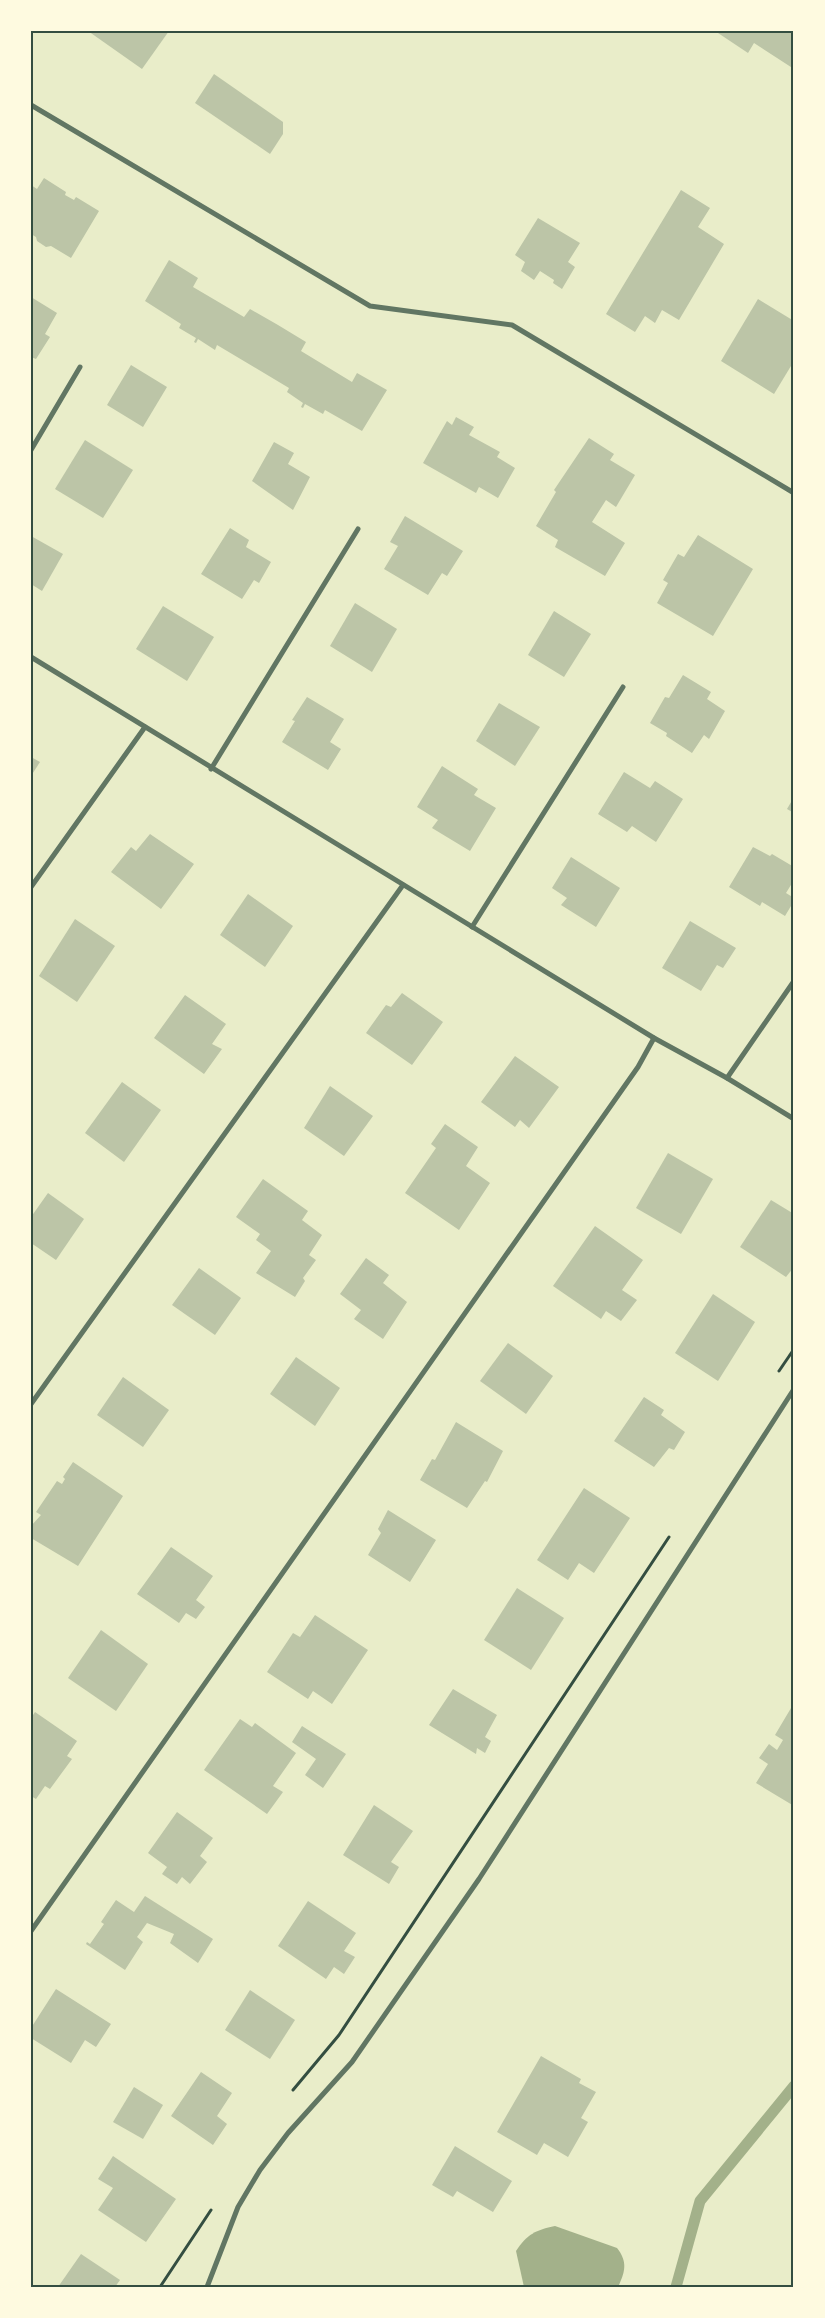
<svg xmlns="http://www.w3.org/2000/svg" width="825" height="2318" font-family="Helvetica,sans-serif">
<rect width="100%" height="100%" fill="#e9edc9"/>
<path fill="#a3b18a" d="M 555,2226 L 617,2248 C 628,2262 625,2272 618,2287 L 524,2287 L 516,2251 C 527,2234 536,2230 555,2226 Z"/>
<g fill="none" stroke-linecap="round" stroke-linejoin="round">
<polyline stroke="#a3b18a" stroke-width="11" points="676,2287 700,2201 794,2086"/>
</g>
<g fill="#bcc5a7">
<polygon points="88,31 169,31 142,69"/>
<polygon points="715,31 794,31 794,69 754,43 748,53"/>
<polygon points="214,74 283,122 283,134 270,154 195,103"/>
<polygon points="44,178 66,192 65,195 74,200 76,197 99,211 71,258 51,246 46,247 37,241 36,237 31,234 31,185 37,189"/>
<polygon points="681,190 710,208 698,227 724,244 679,320 662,310 655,323 645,316 635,332 606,314"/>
<polygon points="538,218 580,243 568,262 575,267 562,289 553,283 554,280 540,271 534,280 521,271 525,262 515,255"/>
<polygon points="169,260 198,278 193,287 244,317 250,309 278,325 306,342 301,351 352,382 357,373 387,390 362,431 325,410 323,414 305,404 303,408 301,407 303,403 287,392 289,388 217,345 215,350 198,339 196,343 194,342 196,338 179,328 181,324 145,301"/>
<polygon points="31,297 57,313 45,334 50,337 36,359 31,357"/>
<polygon points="758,299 794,321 794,361 774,394 721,361"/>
<polygon points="131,365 167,387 143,427 107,405"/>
<polygon points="456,417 474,427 469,435 500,452 497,457 515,468 498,498 479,487 476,493 423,463 447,421 452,425"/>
<polygon points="589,438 614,454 610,460 635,475 616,507 606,500 592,522 625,543 605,576 555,547 558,540 536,526 556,492 554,490"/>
<polygon points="85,440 133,470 103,518 55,489"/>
<polygon points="274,442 294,453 288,464 310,477 293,510 252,481"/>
<polygon points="405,516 463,551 447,576 442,573 428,595 384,569 398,546 390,542"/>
<polygon points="230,528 249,540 246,547 271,562 259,583 254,580 242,599 201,574"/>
<polygon points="698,535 753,569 713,636 657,603 668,583 663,580 678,554 684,557"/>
<polygon points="31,536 63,554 42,591 31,584"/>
<polygon points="355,603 397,629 372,672 330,646"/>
<polygon points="163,606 214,637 187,681 136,649"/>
<polygon points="554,611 591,634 564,677 528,655"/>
<polygon points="683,675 711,692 707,699 725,711 709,739 704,735 692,753 666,736 667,733 650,723 665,697 669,698"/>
<polygon points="307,697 344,719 330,742 341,749 328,770 282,742 295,721 292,720"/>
<polygon points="499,703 540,727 515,766 476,741"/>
<polygon points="31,757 40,762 31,776"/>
<polygon points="442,766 478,789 474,795 496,808 470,851 432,828 438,820 417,807"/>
<polygon points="624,772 650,788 655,781 683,799 656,842 632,826 627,832 598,814"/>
<polygon points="794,797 794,813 787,809"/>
<polygon points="150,834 194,864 161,909 111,872 131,847 136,851"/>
<polygon points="753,847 770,856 772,854 794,867 794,880 786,893 794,898 794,901 785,916 762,902 760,906 729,887"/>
<polygon points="571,857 620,888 596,927 561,905 567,898 552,888"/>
<polygon points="248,894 293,926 265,967 220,935"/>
<polygon points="75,919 115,946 77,1002 39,976"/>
<polygon points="690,921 736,948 723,968 717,965 701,991 662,968"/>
<polygon points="402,993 443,1022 412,1065 366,1033 386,1005 391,1007"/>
<polygon points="185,995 226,1024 212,1044 222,1049 204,1074 154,1038"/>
<polygon points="515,1056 559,1087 529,1128 520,1120 515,1127 481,1102"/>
<polygon points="122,1082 161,1110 124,1162 85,1133"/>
<polygon points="330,1086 373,1116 344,1156 304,1128"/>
<polygon points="445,1124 478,1147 466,1166 490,1183 459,1230 405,1193 436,1148 431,1144"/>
<polygon points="668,1153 713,1179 681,1234 636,1208"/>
<polygon points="263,1179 308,1211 302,1220 322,1235 309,1255 316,1260 303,1278 305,1281 295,1297 256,1273 271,1251 256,1240 260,1234 236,1217"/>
<polygon points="48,1193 84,1219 56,1260 31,1243 31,1217"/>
<polygon points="771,1200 794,1214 794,1267 786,1277 740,1247"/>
<polygon points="595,1226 643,1260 622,1290 637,1300 621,1321 606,1311 601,1319 553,1286"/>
<polygon points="366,1258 389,1275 383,1283 407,1302 383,1339 354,1319 361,1310 340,1294"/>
<polygon points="199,1268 241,1298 215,1335 172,1305"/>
<polygon points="713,1294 755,1322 718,1381 675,1353"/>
<polygon points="508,1343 553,1376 526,1414 480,1381"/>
<polygon points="296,1357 340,1388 315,1426 270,1394"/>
<polygon points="123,1377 169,1410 143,1447 97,1415"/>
<polygon points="644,1397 664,1410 661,1415 685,1432 674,1450 669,1448 654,1467 614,1441"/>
<polygon points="456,1422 503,1451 487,1482 485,1481 467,1508 420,1480 432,1459 435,1460"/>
<polygon points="73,1462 123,1496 78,1566 31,1538 31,1526 41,1515 36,1512 57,1481 62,1484 65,1479 63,1477"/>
<polygon points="584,1488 630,1518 594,1573 579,1563 568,1580 537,1560"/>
<polygon points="388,1510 436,1540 410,1582 368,1555 381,1533 378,1529"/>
<polygon points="171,1547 213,1576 196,1600 205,1607 196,1619 186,1613 179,1623 137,1594"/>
<polygon points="517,1588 564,1618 531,1670 484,1640"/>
<polygon points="315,1615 368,1650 332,1704 313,1691 308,1699 267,1672 293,1633 300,1637"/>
<polygon points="101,1630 148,1664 116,1711 68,1678"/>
<polygon points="453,1689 497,1715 485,1737 491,1741 485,1753 477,1748 476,1754 429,1725"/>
<polygon points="791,1708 794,1709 794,1806 756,1783 768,1764 759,1758 769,1744 777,1750 783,1740 775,1735"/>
<polygon points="35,1712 77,1741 67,1756 72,1759 50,1789 45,1786 36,1799 31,1796 31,1718"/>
<polygon points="240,1719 252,1727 255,1723 296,1753 273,1786 283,1792 267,1814 204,1770"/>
<polygon points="302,1726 346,1754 323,1788 305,1775 316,1759 292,1742"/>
<polygon points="374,1805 413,1831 391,1862 399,1867 389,1884 343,1855"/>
<polygon points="177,1812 213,1838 200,1856 207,1862 190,1884 182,1877 177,1884 162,1874 167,1867 148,1853"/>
<polygon points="145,1896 213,1939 198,1963 170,1943 174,1934 147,1923 137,1937 143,1942 125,1970 86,1944 87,1942 90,1944 104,1924 101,1922 116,1900 134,1912"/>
<polygon points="308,1901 356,1933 344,1951 355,1957 344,1974 334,1967 326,1979 278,1946"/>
<polygon points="56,1989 111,2024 96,2047 85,2040 71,2063 31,2038 31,2028"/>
<polygon points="250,1990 295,2020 270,2059 225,2030"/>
<polygon points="541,2056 581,2079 579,2083 596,2092 581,2118 588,2122 568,2157 544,2143 537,2155 497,2132"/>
<polygon points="201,2072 232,2093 217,2116 227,2124 213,2145 171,2116"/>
<polygon points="134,2087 163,2105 143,2139 113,2122"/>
<polygon points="455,2146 512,2181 493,2212 457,2191 453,2197 432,2185"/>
<polygon points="113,2156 176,2199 146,2242 98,2210 113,2188 98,2179"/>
<polygon points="81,2254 120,2280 115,2287 58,2287"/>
</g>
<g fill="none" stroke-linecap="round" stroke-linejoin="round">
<g stroke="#344e41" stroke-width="3">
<polyline points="779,1371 794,1349"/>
<polyline points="293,2090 339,2035 669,1537"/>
<polyline points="160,2287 211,2210"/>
</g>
<g stroke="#617663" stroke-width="5">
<polyline points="31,105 370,306 512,325 794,493"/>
<polyline points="31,450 80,367"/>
<polyline points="31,657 654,1038 727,1078 794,1119"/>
<polyline points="211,769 358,529"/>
<polyline points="31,887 145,727"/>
<polyline points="472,927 623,687"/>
<polyline points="727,1078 794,981"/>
<polyline points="31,1404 403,885"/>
<polyline points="31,1931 638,1067 654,1038"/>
<polyline points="207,2287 238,2207 260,2170 288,2133 352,2062 479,1879 794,1389"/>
</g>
</g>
<rect width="825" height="2318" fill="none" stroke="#fefae0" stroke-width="65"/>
<rect x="32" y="32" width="760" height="2254" fill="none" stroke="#344e41" stroke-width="2"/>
</svg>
